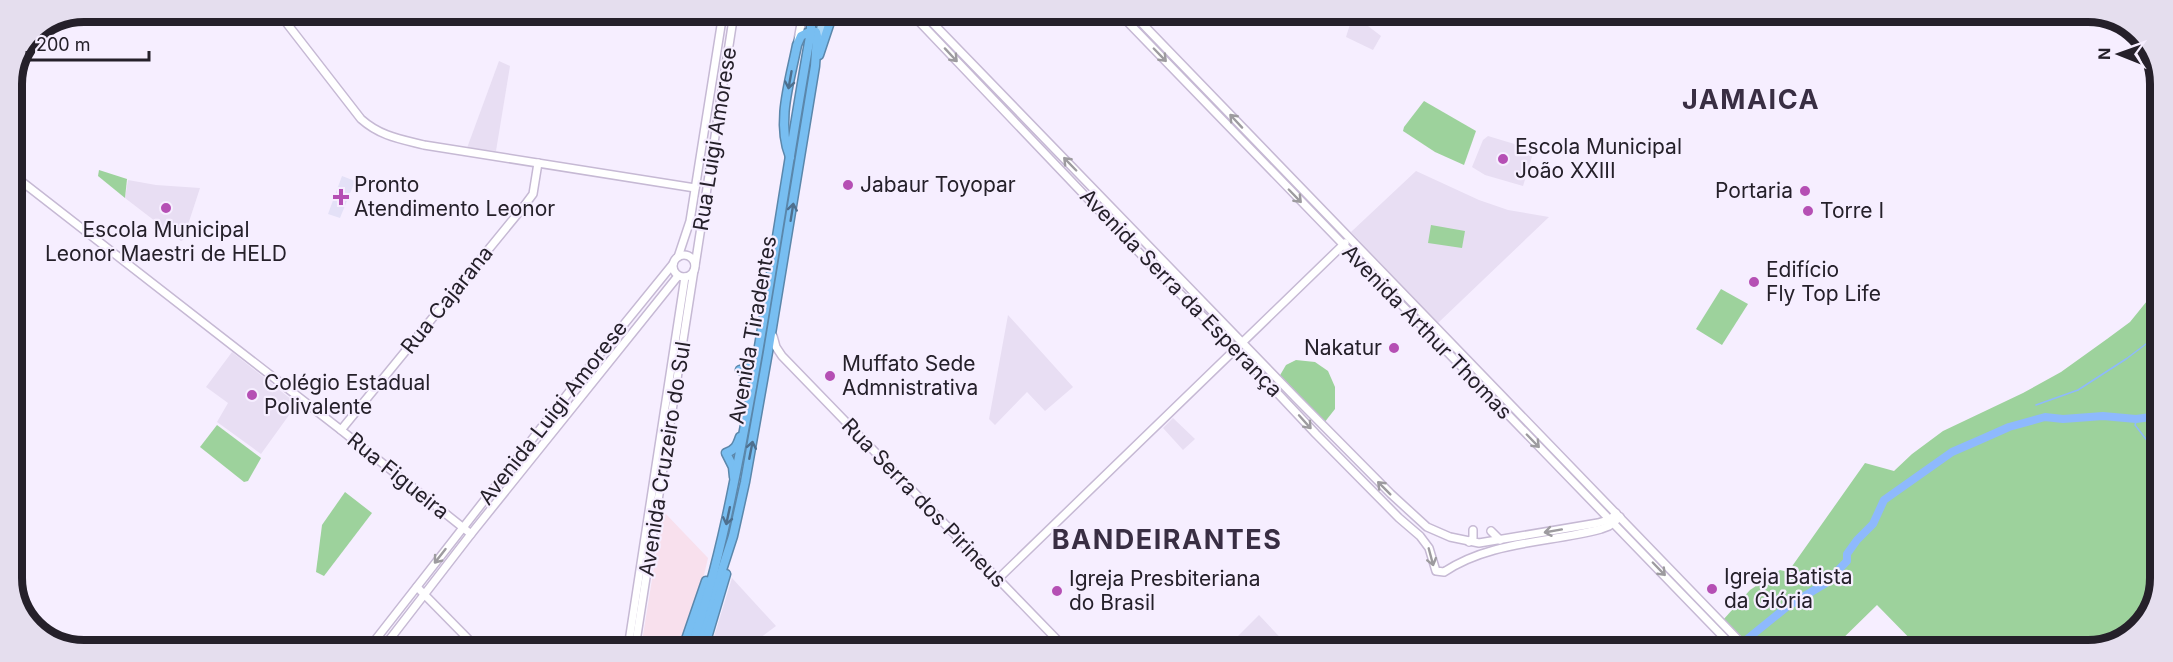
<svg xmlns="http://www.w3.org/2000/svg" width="2173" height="662" font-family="Inter,sans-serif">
<rect width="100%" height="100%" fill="#f6eeff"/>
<g fill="#e8def3">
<polygon points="1351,21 1368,26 1381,36 1373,50 1346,37"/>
<polygon points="499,61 510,66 496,151 467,148"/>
<polygon points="1488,136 1534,150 1523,186 1485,175 1472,167 1483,140"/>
<polygon points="1416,171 1479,200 1508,210 1549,217 1438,323 1351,232"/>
<polygon points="128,180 156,185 200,188 183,240 181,241 125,198"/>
<polygon points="1008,315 1073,387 1045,411 1027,392 995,425 989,419"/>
<polygon points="232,352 297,404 261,454 217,422 228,403 206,387"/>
<polygon points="1173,418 1195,439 1183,450 1163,428"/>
<polygon points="732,578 776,626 747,648 720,648 712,643"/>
<polygon points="1259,615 1291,649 1225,649"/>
</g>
<polygon fill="#f8e0ed" points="663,511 708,558 697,605 682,648 641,648"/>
<polygon fill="#e4e1f7" points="342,176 355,181 340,218 328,214"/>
<g fill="#9dd29c">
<polygon points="1424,101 1476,131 1464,165 1435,152 1403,131 1404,127"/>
<polygon points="99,170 127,179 125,198 98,176"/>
<polygon points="1431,225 1465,231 1462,248 1428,243"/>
<polygon points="2160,282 2158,597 2132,635 2089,650 1921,650 1877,605 1831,650 1757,650 1723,620 1750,590 1780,570 1788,572 1865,463 1894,471 1912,454 1943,431 2023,393 2061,372 2107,339 2130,322 2147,301"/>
<polygon points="1721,289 1748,304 1722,345 1696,329"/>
<polygon points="1296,360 1315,362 1328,371 1335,387 1335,409 1324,423 1279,377 1286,365"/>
<polygon points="217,425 261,458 248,481 244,482 200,447"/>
<polygon points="345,492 372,513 324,576 316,572 322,525"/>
</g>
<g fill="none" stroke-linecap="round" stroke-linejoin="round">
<g stroke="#8eb9fd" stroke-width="1.5">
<polyline points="2036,405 2078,390 2126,359 2150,341 2160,325"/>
<polyline points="2137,419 2135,425 2159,456"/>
<polyline points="2159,534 2159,530"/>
<polyline points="2156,601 2158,588"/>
</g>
<polyline stroke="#8eb9fd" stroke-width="8" points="1746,640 1788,606 1826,583 1847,561 1847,554 1857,540 1873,524 1884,500 1952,452 1982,439 2009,427 2045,417 2063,419 2103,416 2136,419 2151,417 2159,420"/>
<g stroke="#c6b9d4" stroke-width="10">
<g id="secondary">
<path d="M 278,12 L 361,119 C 380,136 400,139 424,145 L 695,188"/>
<path d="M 911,13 L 1152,266 L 1236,349 L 1316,434 L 1399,518 L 1420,536 L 1429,548 L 1436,571 L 1444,572 C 1490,541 1549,543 1601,529 L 1609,526 L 1620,517"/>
<polyline points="923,13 1296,398 1391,494 1427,527 1450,537 1479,543 1598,523 1611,519 1616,513"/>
<polyline points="1119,13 1736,650"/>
<polyline points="1132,13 1748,650"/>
<polyline points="798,40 803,13"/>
<polyline points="12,174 341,430 471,534"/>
<circle cx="684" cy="266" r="11"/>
<polyline points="678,257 690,221 723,13"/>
<polyline points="695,266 734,13"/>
<polyline points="773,336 776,347 782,356 1066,649"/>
<polyline points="341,430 524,206 533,194 538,163"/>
<polyline points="1491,531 1500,540"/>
<polyline points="1469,542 1473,538 1473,530"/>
<polyline points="998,579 1345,243"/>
<polyline points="417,587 477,648"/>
<polyline points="369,648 573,387 673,264"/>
<polyline points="383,648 471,534 678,276"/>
<polyline points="628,648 685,277"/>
<polyline points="635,648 694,270"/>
</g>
</g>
<g stroke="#5b87ab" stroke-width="10">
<polyline id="primary" points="819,41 824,13"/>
</g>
<g stroke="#5b87ab" stroke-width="11">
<g id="highway">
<polyline points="819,55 833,13"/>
<path d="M 790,157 C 776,122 790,81 797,45 L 801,36 L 811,31"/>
<polyline points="740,370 749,369 753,360"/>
<path d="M 734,477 L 733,467 L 726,453 C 735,450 737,446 740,437"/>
<polyline points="699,641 733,536 745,482 768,352 815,66 817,36 816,32 811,31"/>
<polyline points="683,648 706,581"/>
<path d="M 691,648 C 720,563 736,475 752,387 C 773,268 790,149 811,31 L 811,13"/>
<polyline points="704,648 726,574"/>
</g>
</g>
<use href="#secondary" stroke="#fff" stroke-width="7"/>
<use href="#primary" stroke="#aed8f7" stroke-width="8"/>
<use href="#highway" stroke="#78bef1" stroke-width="8"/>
</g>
<defs><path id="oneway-shaft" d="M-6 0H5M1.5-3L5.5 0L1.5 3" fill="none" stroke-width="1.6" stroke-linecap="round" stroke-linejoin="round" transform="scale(1.5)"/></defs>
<g stroke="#9d9b9f">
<use href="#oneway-shaft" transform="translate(951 55) rotate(47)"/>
<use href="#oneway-shaft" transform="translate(1160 55) rotate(46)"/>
<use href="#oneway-shaft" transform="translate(1236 121) rotate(-133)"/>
<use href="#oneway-shaft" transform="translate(1070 164) rotate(-134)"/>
<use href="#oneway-shaft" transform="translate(1295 196) rotate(46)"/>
<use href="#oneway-shaft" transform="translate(1305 422) rotate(48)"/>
<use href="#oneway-shaft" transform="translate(1533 441) rotate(46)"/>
<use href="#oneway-shaft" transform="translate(1384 488) rotate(-135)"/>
<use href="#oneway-shaft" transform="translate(1553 531) rotate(170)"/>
<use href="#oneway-shaft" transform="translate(440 556) rotate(128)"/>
<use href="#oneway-shaft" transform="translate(1431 557) rotate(75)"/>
<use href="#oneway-shaft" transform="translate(1659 569) rotate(46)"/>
</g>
<g stroke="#4e6f8e">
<use href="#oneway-shaft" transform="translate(790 80) rotate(100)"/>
<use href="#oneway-shaft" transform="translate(792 212) rotate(-81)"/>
<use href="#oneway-shaft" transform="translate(751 450) rotate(-79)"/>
<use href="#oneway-shaft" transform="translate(728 516) rotate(102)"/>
</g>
<g fill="#b54fb4" stroke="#f6eeff" stroke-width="2">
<circle cx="1503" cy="159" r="6"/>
<circle cx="848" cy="185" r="6"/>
<circle cx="1805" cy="191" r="6"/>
<path d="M338 188h6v6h6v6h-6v6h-6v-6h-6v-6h6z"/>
<circle cx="166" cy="208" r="6"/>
<circle cx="1808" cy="211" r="6"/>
<circle cx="1754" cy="282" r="6"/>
<circle cx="1394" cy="348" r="6"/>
<circle cx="830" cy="376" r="6"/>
<circle cx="252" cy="395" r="6"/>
<circle cx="1712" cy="589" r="6"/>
<circle cx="1057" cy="591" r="6"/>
</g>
<g text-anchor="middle" stroke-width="4.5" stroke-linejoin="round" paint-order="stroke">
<g font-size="21" fill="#25202a" stroke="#f6eeff">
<text transform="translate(715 139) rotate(-81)" y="7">Rua Luigi Amorese</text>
<text transform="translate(1181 293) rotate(46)" y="7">Avenida Serra da Esperança</text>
<text transform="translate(447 300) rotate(-51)" y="7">Rua Cajarana</text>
<text transform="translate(753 330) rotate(-80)" y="7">Avenida Tiradentes</text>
<text transform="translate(1427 332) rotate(46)" y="7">Avenida Arthur Thomas</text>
<text transform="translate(553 413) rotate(-52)" y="7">Avenida Luigi Amorese</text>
<text transform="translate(665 459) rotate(-81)" y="7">Avenida Cruzeiro do Sul</text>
<text transform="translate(398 476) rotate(39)" y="7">Rua Figueira</text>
<text transform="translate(924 503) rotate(46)" y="7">Rua Serra dos Pirineus</text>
</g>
<g font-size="21" fill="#25202a" stroke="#f6eeff" text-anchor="start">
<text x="1515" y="154">Escola Municipal<tspan x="1515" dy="24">João XXIII</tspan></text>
<text x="354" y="192">Pronto<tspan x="354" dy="24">Atendimento Leonor</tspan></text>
<text x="860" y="192">Jabaur Toyopar</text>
<text x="1793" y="198" text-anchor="end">Portaria</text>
<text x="1820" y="218">Torre I</text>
<text x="166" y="237" text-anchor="middle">Escola Municipal<tspan x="166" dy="24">Leonor Maestri de HELD</tspan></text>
<text x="1766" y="277">Edifício<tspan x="1766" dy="24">Fly Top Life</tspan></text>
<text x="1382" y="355" text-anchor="end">Nakatur</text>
<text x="842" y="371">Muffato Sede<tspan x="842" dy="24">Admnistrativa</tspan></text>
<text x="264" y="390">Colégio Estadual<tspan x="264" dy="24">Polivalente</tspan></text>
<text x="1724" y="584">Igreja Batista<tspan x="1724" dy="24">da Glória</tspan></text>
<text x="1069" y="586">Igreja Presbiteriana<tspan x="1069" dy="24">do Brasil</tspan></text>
</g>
<g font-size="27" font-weight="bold" letter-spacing="1.5" fill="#392e43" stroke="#f6eeff">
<text x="1751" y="109">JAMAICA</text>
<text x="1167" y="549">BANDEIRANTES</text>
</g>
</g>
<path d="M0 0H2173V662H0ZM84 22H2088A62 62 0 0 1 2150 84V578A62 62 0 0 1 2088 640H84A62 62 0 0 1 22 578V84A62 62 0 0 1 84 22Z" fill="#e5deee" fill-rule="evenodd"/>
<path fill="none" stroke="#25202a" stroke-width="8" d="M84 22H2088A62 62 0 0 1 2150 84V578A62 62 0 0 1 2088 640H84A62 62 0 0 1 22 578V84A62 62 0 0 1 84 22Z"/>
<g transform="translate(2119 54) rotate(271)" stroke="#f6eeff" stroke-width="4.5" paint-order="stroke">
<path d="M0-4.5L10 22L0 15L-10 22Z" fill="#25202a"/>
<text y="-9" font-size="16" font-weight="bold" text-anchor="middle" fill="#25202a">N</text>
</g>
<path d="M27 51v9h122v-9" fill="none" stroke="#25202a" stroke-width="3"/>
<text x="36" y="51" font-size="18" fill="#25202a" stroke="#f6eeff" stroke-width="4.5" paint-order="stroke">200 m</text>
</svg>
